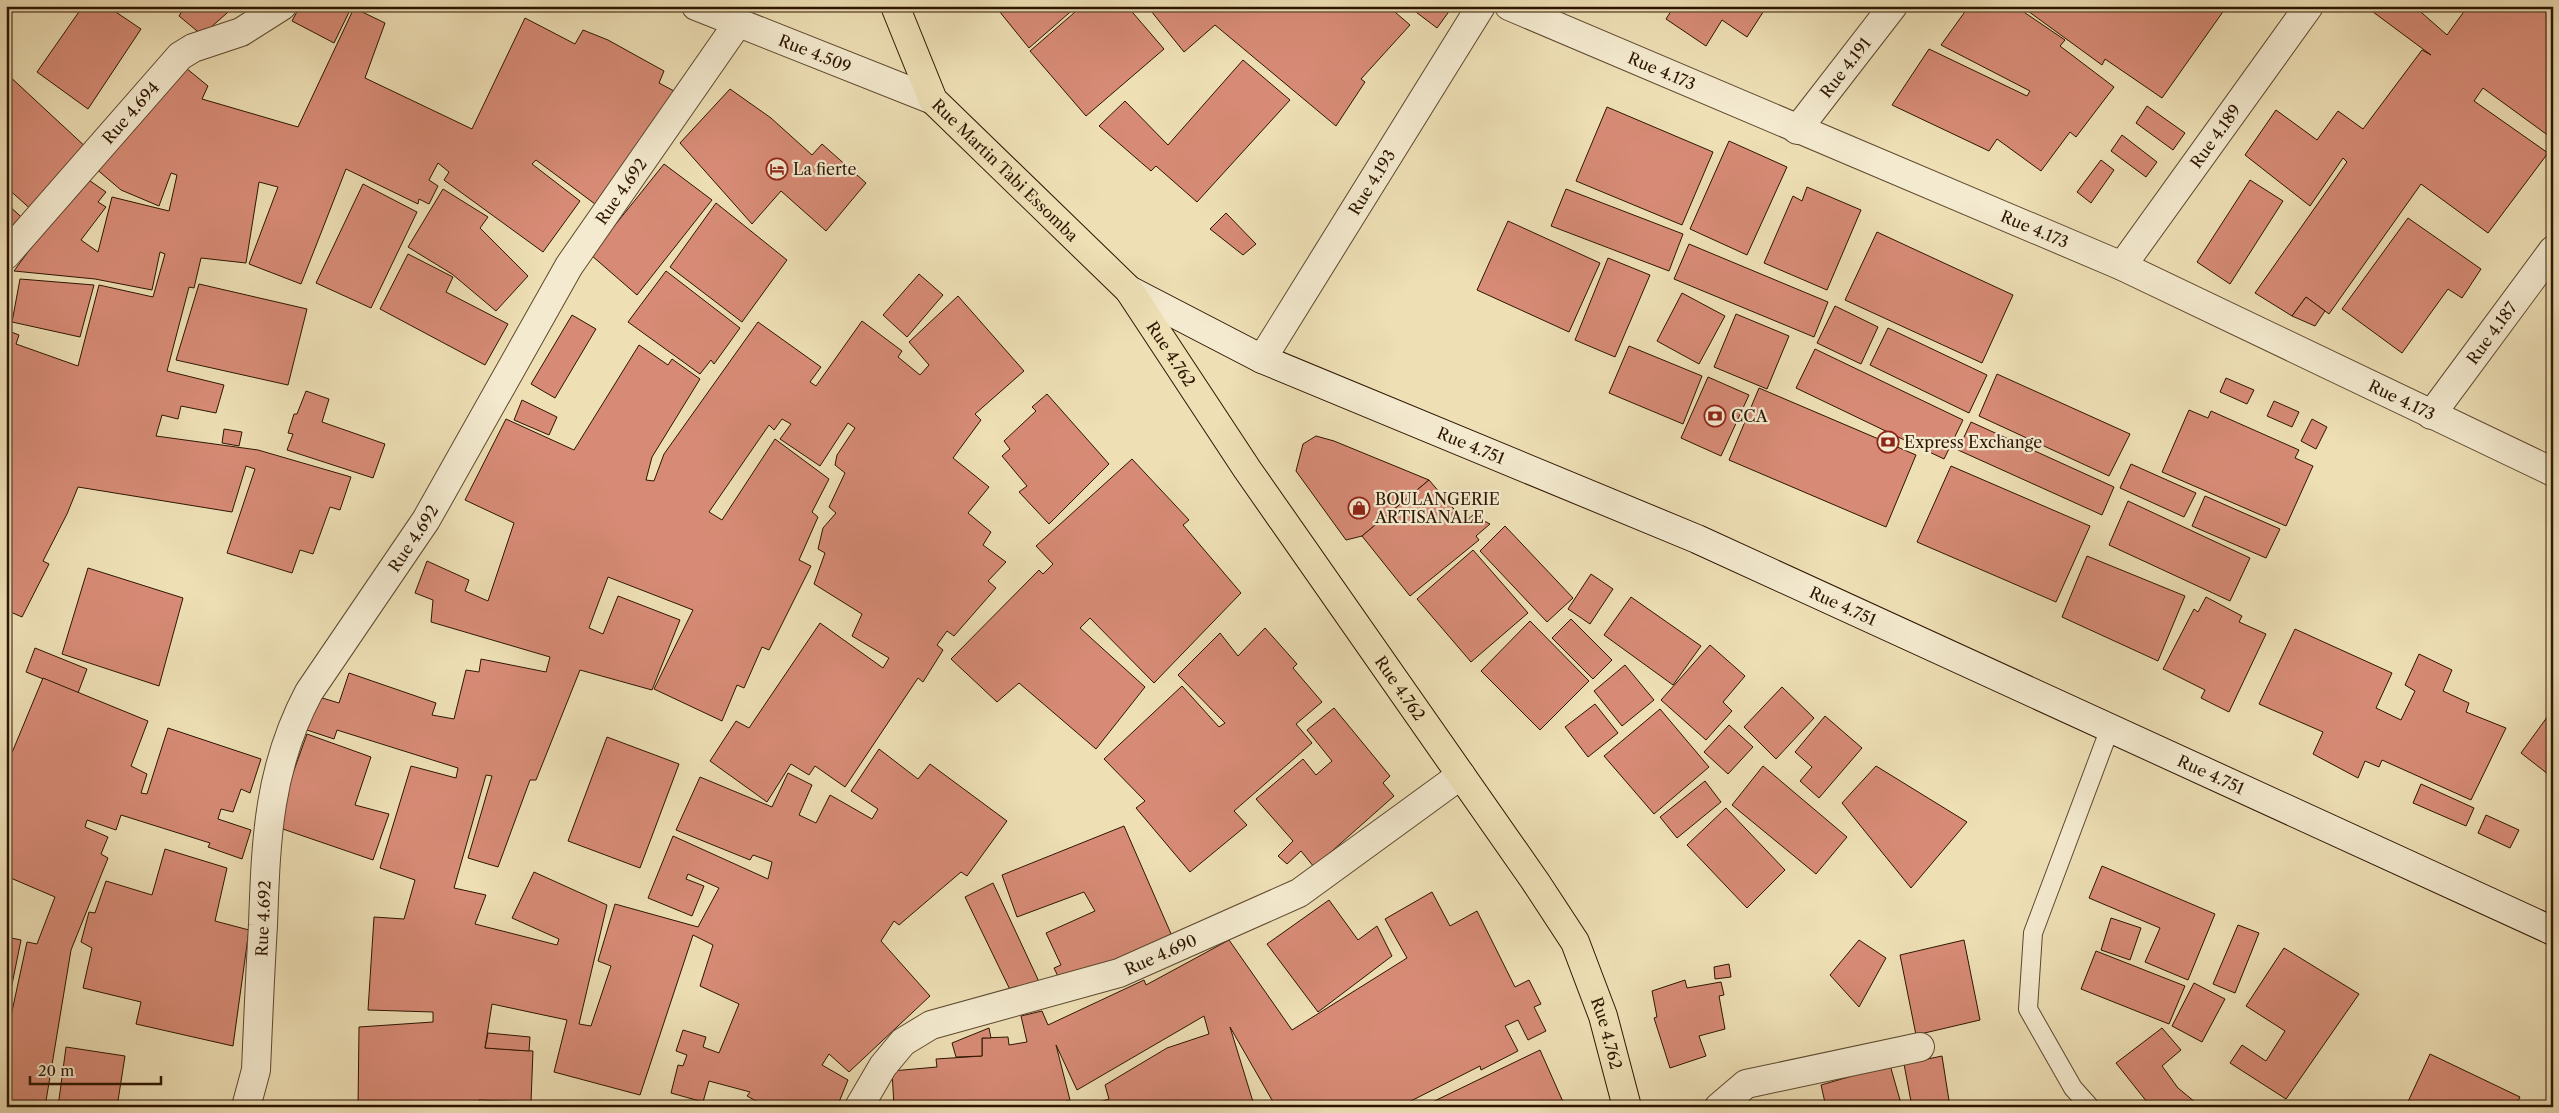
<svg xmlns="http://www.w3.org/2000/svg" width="2559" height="1113" font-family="'Libre Caslon Text',serif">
<rect width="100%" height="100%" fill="#eedfb5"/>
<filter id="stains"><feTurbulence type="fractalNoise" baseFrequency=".004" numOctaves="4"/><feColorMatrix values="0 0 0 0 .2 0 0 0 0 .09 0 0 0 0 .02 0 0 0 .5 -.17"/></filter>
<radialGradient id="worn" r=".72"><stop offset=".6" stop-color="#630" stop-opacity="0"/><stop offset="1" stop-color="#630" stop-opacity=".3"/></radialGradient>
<g fill="#d78b76" stroke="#2d1500">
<polygon points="83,6 107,6 141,29 88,109 37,72"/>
<polygon points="185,6 235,6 202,35 179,16"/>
<polygon points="300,6 352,6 334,43 292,21"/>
<polygon points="995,6 1077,6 1029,48"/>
<polygon points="1082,6 1127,6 1164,49 1086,116 1030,51"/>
<polygon points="1147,6 1388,6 1410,25 1361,79 1365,82 1336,126 1215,25 1184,52"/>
<polygon points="1408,6 1453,6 1437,28"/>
<polygon points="1670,6 1767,6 1747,37 1722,20 1706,46 1666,19 1673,8"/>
<polygon points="1969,6 2015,6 2065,40 2060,46 2114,87 2076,137 2070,132 2041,171 1997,139 1989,151 1892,105 1929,49 2027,96 2030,91 1941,45"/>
<polygon points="2021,6 2227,6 2162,98 2105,59 2102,65"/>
<polygon points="2365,6 2414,6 2447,35 2468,6 2553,6 2553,139 2483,88 2474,101 2548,153 2488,233 2421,184 2329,314 2306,297 2292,316 2255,293 2347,162 2343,158 2310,206 2245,155 2276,110 2317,140 2338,111 2363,129 2422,50 2431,55"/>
<polygon points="354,8 385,23 365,78 472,129 525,18 575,44 583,30 608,40 664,71 659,83 674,91 595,204 536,160 532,164 580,201 543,252 444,180 449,172 438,163 429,180 438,186 429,204 419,199 418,204 346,169 301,284 249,264 278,187 259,182 246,263 201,258 194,288 189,287 167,371 224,385 216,413 181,406 178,419 162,415 156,436 258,450 351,477 340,510 330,507 313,554 300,550 292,573 227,553 255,469 246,466 232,512 78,487 67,514 43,561 49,564 22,617 6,610 6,330 19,335 16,344 78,366 99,285 153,297 165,254 160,252 152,290 95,279 14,271 83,176 106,192 98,202 106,207 81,240 98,252 112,197 169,211 177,175 171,173 159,206 121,190 94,167 186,68 208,86 202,99 298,127"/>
<polygon points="1243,60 1290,100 1197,202 1156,166 1151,171 1099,126 1125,101 1168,145"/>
<polygon points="6,73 89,150 34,212 6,187"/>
<polygon points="730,89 771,118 812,155 822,144 866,183 826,231 781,191 752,224 680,143"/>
<polygon points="2147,106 2185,133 2173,150 2136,123"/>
<polygon points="1607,107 1713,152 1682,225 1576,181"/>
<polygon points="2122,135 2157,162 2146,177 2111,151"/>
<polygon points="1729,141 1787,167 1747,255 1690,229"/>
<polygon points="2101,160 2114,170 2091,203 2077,192"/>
<polygon points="664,164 712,200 637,295 591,255"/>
<polygon points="2250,180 2283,201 2230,284 2197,262"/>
<polygon points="363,184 417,212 371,308 316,283"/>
<polygon points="1807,187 1861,210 1827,290 1764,263 1793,196 1802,201"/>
<polygon points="443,189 488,217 480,228 528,276 496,311 452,274 408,247"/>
<polygon points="1566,189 1683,234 1669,271 1551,226"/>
<polygon points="6,203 30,225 6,250"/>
<polygon points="716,203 787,260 742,322 670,267"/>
<polygon points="1226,213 1256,244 1243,255 1210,229"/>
<polygon points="2408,218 2481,269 2462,298 2448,289 2402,353 2342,309"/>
<polygon points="1508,221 1600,263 1569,332 1477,290"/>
<polygon points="1877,232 2013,295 1982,363 1845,300"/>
<polygon points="1689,244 1828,302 1814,337 1674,279"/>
<polygon points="408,254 453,277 446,292 508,324 485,365 380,309"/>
<polygon points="1608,258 1650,275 1615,357 1575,340"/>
<polygon points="666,271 740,328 714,364 711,360 700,374 628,322"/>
<polygon points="919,274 943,295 907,337 883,315"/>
<polygon points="20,279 94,285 80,337 12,322"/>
<polygon points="199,284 307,309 288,385 176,360"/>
<polygon points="1682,293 1725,316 1699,364 1657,341"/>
<polygon points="958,296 1024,371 975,414 981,420 953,458 989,487 968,513 991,532 983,545 1006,562 988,581 996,588 954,636 947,631 937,645 943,650 923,682 918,678 845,787 815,766 809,775 791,764 767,802 710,761 736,721 749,728 820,623 883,668 889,658 852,636 862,614 814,584 825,553 818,549 823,528 836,513 829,507 845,473 835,465 837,455 855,428 848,423 820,466 780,439 791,424 782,419 774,430 769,425 709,512 722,520 775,439 829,479 812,512 818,517 799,560 811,566 769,650 762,647 744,688 737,685 722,721 654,689 693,610 608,577 589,628 603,634 618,596 680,620 652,690 580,670 536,780 530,780 498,867 468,858 492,776 486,775 454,888 486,895 475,924 557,945 559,939 512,918 534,872 607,905 579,1024 591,1026 611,966 598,961 615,904 698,927 719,888 688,874 686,879 704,886 692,916 648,898 673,836 768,879 772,862 753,855 750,860 676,830 700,777 772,807 788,773 812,785 799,815 816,823 830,795 872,819 878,809 851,791 879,749 918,779 930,764 1007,821 967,876 961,872 899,925 894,921 881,941 930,996 849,1072 829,1054 822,1065 848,1080 837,1107 767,1107 747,1096 750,1092 709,1081 703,1102 671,1093 678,1065 683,1066 687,1055 676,1051 683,1030 706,1037 703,1047 719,1053 739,1004 700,986 713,945 693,935 640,1095 554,1072 567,1020 492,1004 485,1048 533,1051 531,1102 479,1100 478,1107 358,1107 359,1027 433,1022 433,1012 368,1010 374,917 404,919 415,880 380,868 411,766 456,778 458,768 337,730 334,739 307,730 319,697 339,703 349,673 436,703 432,715 454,719 466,670 479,672 481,659 546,672 550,657 431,622 433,600 415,593 427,561 469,580 465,591 488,601 514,523 465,500 506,419 574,450 639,345 668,365 672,359 700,379 652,457 646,480 654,481 664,454 758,322 821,367 810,382 816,386 862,321 902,351 898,357 920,375 929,365 909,342"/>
<polygon points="2306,297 2325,311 2315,326 2292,316"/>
<polygon points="1835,306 1878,327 1861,364 1817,343"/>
<polygon points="1736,314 1789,336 1767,389 1714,367"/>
<polygon points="572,315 596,329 555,398 531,384"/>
<polygon points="1888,328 1987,375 1969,413 1870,365"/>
<polygon points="1629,346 1702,376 1683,424 1609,393"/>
<polygon points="1815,349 1963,420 1944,459 1796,388"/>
<polygon points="1997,374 2130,434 2109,476 1979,416"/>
<polygon points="1708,377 1749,395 1721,456 1681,438"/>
<polygon points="2226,378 2254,390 2247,404 2220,392"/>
<polygon points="1759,388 1916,455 1886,527 1729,460"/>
<polygon points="306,391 329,399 322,422 385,444 373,478 287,450 293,434 288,433 294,414 297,414"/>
<polygon points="1047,394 1109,464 1049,524 1019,492 1027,486 1002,456 1010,449 1004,441 1036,411 1032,407"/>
<polygon points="522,400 557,417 549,435 514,420"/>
<polygon points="2274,401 2299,412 2292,427 2267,416"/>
<polygon points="2189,410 2208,418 2211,411 2299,450 2295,458 2313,466 2286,526 2162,472"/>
<polygon points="2312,419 2327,427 2316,449 2301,441"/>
<polygon points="1971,422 2114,487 2102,515 1958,450"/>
<polygon points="224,429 242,432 239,446 222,443"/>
<polygon points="1316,436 1334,441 1429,480 1362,536 1346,540 1296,471 1303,444"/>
<polygon points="1132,459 1189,520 1183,525 1241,593 1154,683 1090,618 1080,628 1145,687 1096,749 1019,683 997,702 951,659 1039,570 1043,574 1053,564 1036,546"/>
<polygon points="2131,464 2196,493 2184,517 2120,488"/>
<polygon points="1951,466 2090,526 2056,602 1917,542"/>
<polygon points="1429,480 1465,522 1473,515 1490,524 1476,536 1479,540 1410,596 1362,536"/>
<polygon points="2205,496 2280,529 2266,558 2192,526"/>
<polygon points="2128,501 2250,558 2230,601 2109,545"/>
<polygon points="1505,526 1573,598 1547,622 1480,551"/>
<polygon points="1473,550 1528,613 1471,662 1417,599"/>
<polygon points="2087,556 2185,596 2158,661 2062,617"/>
<polygon points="88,568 183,598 159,686 62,654"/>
<polygon points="1591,574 1613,589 1590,624 1568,609"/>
<polygon points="1631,597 1701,646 1673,685 1604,635"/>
<polygon points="2206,597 2242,616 2239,622 2266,634 2229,712 2201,698 2205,690 2163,669 2194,609 2198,612"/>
<polygon points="1571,619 1612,660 1593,679 1552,638"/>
<polygon points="1530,621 1589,681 1540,730 1481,671"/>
<polygon points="1265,628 1297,664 1293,668 1322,702 1296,724 1312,743 1234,811 1247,825 1190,872 1136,808 1145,801 1104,759 1182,686 1219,727 1225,723 1178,675 1220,633 1238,656"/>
<polygon points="2295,629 2392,673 2376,708 2401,720 2415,691 2405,685 2419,654 2452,670 2443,691 2469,703 2466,712 2506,728 2471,800 2382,760 2379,767 2365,761 2358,778 2313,754 2323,732 2259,704"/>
<polygon points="1710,645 1745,676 1723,702 1732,711 1706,740 1661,700"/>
<polygon points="35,648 87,669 78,693 26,672"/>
<polygon points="1625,665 1654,700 1622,726 1594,691"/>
<polygon points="43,678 148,721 131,766 147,774 141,793 147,794 168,728 261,759 250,793 241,789 233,812 221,809 218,819 251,830 242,859 208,847 210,843 121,815 116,830 87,820 85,827 108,837 101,854 108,858 71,950 45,1107 6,1107 6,1039 27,942 37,944 55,897 6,876 6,753 11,755"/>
<polygon points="1782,687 1814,718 1776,759 1744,727"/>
<polygon points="1595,704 1618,733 1588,757 1565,727"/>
<polygon points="1334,708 1390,776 1383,783 1394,796 1314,867 1301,851 1287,864 1278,856 1293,841 1256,799 1303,759 1316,775 1332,761 1307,730"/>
<polygon points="1660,709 1709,767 1654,814 1604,756"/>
<polygon points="2553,709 2553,778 2521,753"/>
<polygon points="1825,716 1862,748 1819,798 1800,781 1812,767 1795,752"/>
<polygon points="1729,725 1753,747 1728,774 1704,752"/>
<polygon points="307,734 371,757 355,805 389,814 373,860 274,826"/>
<polygon points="607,737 679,764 640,868 568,841"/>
<polygon points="1763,766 1847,837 1816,874 1732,805"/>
<polygon points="1876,766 1967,822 1911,888 1842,803"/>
<polygon points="1705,781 1721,802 1677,838 1660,817"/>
<polygon points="2421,784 2474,808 2466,826 2413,803"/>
<polygon points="1726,808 1785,870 1747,908 1687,845"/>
<polygon points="2486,815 2519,830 2510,848 2478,833"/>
<polygon points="1124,826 1172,936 1062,985 1054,968 1061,965 1046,933 1095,911 1084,892 1017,917 1002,875"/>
<polygon points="165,849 227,868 215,921 249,930 233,1046 136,1024 141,1002 83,988 92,948 81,942 89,912 95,913 106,881 152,895"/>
<polygon points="2102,866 2215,914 2188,980 2145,962 2160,928 2089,898"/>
<polygon points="993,883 1041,986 1014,998 965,897"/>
<polygon points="1432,892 1450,926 1477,911 1515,987 1529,980 1541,1004 1534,1007 1546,1031 1528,1040 1518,1020 1505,1026 1518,1051 1481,1070 1480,1066 1399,1107 1276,1107 1230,1027 1254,1105 1084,1107 1109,1099 1105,1085 1167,1048 1209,1034 1204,1016 1077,1090 1056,1045 1070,1100 1047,1107 894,1107 892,1071 937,1067 936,1059 982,1056 982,1038 1008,1037 1009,1045 1027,1042 1021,1016 1042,1011 1048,1025 1144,980 1146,985 1229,940 1292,1030 1407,958 1385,919"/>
<polygon points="1329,900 1358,940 1377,926 1392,956 1318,1012 1267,944"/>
<polygon points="2111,918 2141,928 2130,960 2101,950"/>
<polygon points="2238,925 2259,933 2235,993 2213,984"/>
<polygon points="6,937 21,940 6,1014"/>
<polygon points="1859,940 1886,958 1859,1007 1830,975"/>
<polygon points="1964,940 1980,1020 1916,1035 1900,955"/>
<polygon points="2284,948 2359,994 2286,1099 2230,1063 2242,1045 2266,1061 2285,1031 2246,1006"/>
<polygon points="2096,951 2185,986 2169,1024 2081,989"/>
<polygon points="1729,964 1731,977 1715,979 1714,967"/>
<polygon points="1685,980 1687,988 1721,982 1724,995 1719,996 1725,1029 1699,1036 1706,1056 1670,1068 1654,1018 1657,1017 1652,991"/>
<polygon points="2194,983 2225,999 2202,1042 2172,1026"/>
<polygon points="989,1028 991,1038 982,1038 982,1056 956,1057 952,1043"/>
<polygon points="2162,1028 2181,1050 2162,1066 2178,1088 2201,1107 2151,1107 2116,1063"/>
<polygon points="488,1033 530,1037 529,1051 485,1048"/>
<polygon points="66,1047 125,1056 117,1107 58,1107"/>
<polygon points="1540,1050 1564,1104 1569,1103 1571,1107 1422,1107"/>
<polygon points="2430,1054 2520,1097 2515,1107 2406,1106"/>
<polygon points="1942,1056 1950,1107 1912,1107 1904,1064"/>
<polygon points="1890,1065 1902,1107 1826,1107 1821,1085"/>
</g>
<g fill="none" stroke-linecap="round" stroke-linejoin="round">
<g stroke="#5d482d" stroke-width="20">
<polyline id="service" points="2090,1107 2073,1088 2028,1009 2033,933 2110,728"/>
</g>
<g stroke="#5d482d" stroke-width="30">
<g id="minor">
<path id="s1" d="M 1509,6 L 2122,266 L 2553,472"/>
<path id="s2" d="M 1797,130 L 1893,6"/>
<path id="s3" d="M 6,255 L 180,56 L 193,48 L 241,32 L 282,6"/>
<path id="s4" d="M 2122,266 L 2309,6"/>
<path id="s5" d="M 1262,359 L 1481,6"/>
<path id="s6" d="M 2431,415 L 2553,250"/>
<path id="s7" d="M 246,1107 L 256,1070 C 258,1022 260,974 263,925 C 266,840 268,769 309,692 L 426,520 L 569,266 L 738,23"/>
<path id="s8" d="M 859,1107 L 883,1066 L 903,1042 L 931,1025 L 1119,973 L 1299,893 L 1461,775"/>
<polyline points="1719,1107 1746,1084 1920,1047"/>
</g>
</g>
<g stroke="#5d482d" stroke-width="30">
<g id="tertiary">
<path id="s9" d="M 696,6 L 933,100"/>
</g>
</g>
<g stroke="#2d1500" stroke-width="30">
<g id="secondary">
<path id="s10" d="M 1129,290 L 1262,359 L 1697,539 L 2553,931"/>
</g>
</g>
<g stroke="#2d1500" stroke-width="30">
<g id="primary">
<path id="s11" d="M 895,6 L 933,100 L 1129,290 L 1247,469 L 1535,881 L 1575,942 L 1603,1016 L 1627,1107"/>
</g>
</g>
<use href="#service" stroke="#f4eacf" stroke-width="18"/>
<use href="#minor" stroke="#f4eacf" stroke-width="28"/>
<use href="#tertiary" stroke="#f4eacf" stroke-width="28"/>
<use href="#secondary" stroke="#f4eacf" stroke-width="28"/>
<use href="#primary" stroke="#eedfb5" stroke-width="28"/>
</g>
<defs>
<g id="hotel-ring" transform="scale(1.125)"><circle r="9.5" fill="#f4eacf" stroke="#8f2418" stroke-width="1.5"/><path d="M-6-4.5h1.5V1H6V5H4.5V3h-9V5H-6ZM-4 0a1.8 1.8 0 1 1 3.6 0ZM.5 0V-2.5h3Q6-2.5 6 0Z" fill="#8f2418"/></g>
<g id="bank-ring" transform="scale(1.125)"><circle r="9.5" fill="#f4eacf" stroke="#8f2418" stroke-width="1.5"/><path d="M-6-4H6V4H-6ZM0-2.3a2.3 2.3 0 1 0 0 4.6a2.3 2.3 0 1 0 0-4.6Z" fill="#8f2418"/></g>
<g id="shop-ring" transform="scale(1.125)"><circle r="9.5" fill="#f4eacf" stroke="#8f2418" stroke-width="1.5"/><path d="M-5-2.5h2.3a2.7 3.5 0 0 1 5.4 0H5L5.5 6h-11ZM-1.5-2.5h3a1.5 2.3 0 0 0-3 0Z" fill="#8f2418"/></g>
</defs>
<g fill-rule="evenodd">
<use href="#hotel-ring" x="777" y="169"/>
<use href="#bank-ring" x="1715" y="416"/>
<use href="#bank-ring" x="1888" y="442"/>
<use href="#shop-ring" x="1359" y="508"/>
</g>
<g text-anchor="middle" stroke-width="4.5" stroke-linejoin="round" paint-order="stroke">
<g font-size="16" fill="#2d1500" stroke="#f4eacf">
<text dy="6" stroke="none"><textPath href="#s9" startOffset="128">Rue 4.509</textPath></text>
<text dy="6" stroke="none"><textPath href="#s2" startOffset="79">Rue 4.191</textPath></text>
<text dy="6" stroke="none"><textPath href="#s1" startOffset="166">Rue 4.173</textPath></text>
<text dy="6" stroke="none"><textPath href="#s3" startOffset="189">Rue 4.694</textPath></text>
<text dy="6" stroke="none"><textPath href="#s4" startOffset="160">Rue 4.189</textPath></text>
<text dy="6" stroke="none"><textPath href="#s11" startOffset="202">Rue Martin Tabi Essomba</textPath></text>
<text dy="6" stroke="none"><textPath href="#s5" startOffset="208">Rue 4.193</textPath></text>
<text dy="6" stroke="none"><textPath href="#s7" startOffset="1014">Rue 4.692</textPath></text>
<text dy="6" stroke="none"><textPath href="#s1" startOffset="571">Rue 4.173</textPath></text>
<text dy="6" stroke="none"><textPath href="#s6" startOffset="102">Rue 4.187</textPath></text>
<text dy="6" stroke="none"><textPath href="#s11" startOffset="451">Rue 4.762</textPath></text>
<text dy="6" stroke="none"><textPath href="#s1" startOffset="976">Rue 4.173</textPath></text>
<text dy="6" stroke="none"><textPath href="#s10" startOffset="376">Rue 4.751</textPath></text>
<text dy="6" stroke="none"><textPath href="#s7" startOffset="609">Rue 4.692</textPath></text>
<text dy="6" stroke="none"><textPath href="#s10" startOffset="781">Rue 4.751</textPath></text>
<text dy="6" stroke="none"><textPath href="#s11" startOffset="856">Rue 4.762</textPath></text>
<text dy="6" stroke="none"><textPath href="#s10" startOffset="1186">Rue 4.751</textPath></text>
<text dy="6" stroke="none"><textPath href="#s7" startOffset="190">Rue 4.692</textPath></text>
<text dy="6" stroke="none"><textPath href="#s8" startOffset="352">Rue 4.690</textPath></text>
<text dy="6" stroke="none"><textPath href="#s11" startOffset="1261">Rue 4.762</textPath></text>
</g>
<g font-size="16" fill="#2d1500" stroke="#f4eacf" text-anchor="start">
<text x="793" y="175">La fierte</text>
<text x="1731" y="422">CCA</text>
<text x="1904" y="448">Express Exchange</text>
<text x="1375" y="505">BOULANGERIE<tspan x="1375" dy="18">ARTISANALE</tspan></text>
</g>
</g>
<rect width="2559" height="1113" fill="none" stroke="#eedfb5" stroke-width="25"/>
<rect x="8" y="8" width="2544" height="1098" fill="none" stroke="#2d1500" stroke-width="2.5"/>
<rect x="12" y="12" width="2534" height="1088" fill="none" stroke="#2d1500"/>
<path d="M30 1076v8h131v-8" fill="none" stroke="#2d1500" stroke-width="2.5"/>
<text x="38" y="1076" font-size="15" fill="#2d1500" stroke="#f4eacf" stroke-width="4" paint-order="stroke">20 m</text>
<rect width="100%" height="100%" filter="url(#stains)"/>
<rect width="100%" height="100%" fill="url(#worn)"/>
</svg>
